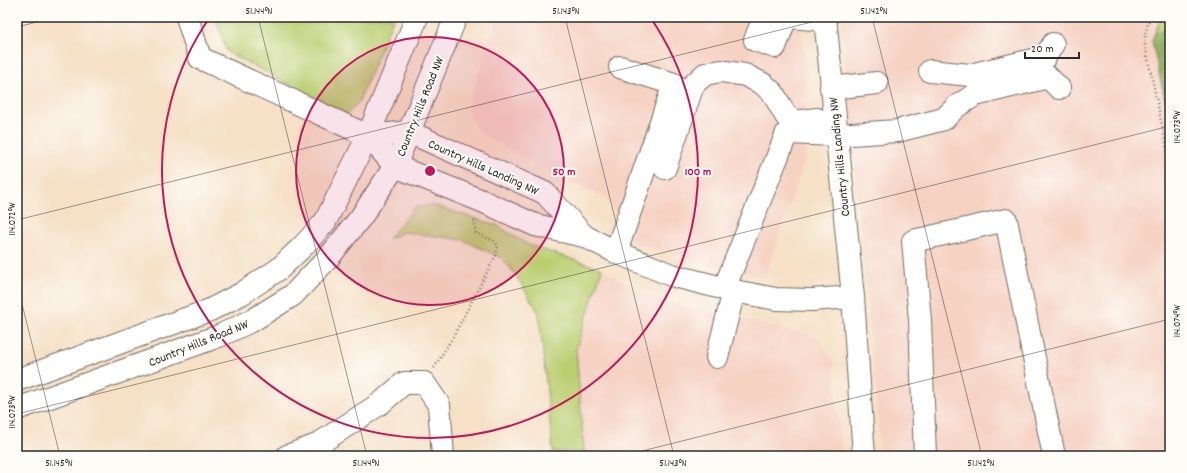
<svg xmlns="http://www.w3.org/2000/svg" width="1187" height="473" font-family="Dekko,sans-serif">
<rect width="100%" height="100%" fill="#fdfcf7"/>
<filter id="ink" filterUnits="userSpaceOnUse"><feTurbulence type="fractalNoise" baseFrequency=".025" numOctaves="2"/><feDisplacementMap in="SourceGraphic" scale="8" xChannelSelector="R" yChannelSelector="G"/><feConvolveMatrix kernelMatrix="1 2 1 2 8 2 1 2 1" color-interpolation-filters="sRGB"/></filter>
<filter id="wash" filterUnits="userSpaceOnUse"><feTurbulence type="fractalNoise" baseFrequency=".012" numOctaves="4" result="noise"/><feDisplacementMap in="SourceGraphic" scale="16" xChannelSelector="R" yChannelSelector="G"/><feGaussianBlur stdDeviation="0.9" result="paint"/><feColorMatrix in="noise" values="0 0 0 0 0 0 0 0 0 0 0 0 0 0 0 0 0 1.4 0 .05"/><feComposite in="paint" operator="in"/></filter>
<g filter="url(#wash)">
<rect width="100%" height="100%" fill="#f6e0c6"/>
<g fill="#f6d2c3">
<polygon points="497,17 801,17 806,91 804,164 764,278 633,243 606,199 494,142 476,129 467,108"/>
<polygon points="842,17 1161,17 1152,41 1170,122 1170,456 881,456"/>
<polygon points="602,269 650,298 818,337 833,361 842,456 584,456 576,349"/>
</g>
<g fill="#bcce71" stroke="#747c4e">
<polygon points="215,17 394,17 358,103 347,114 227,52"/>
<polygon points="1161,17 1170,17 1170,122 1152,41"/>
<polygon points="433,205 496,225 529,245 602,269 576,349 584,452 553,452 539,313 515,274 502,258 463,240 404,232 388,239 415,207"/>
</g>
<polygon fill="#95b163" stroke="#606e47" points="1170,31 1170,122 1152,41 1155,32"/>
</g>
<g filter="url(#ink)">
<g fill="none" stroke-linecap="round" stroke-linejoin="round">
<g stroke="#726a61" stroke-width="24">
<g id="minor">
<polyline points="187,17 200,58 368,136 395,166 482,201 535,225 584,236 616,252 671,275 734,291 776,299 811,300 853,297"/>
<polyline points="764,17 755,40 775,47 786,17"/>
<polyline points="789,17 825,20"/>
<polyline points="825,17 853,297 864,456"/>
<polyline points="930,71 970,75 1045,57 1053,44"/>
<polyline points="831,88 877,83"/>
<polyline points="787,133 836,135 897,131 944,119 957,106 975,95 1048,77 1059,88"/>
<polyline points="368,136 409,132 545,193 584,236"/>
<polyline points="665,168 693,85 705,74 721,71 745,75 763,84 773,93 786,116 796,122 817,119"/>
<polyline points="616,252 674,84 620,67"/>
<polyline points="724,289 787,133 796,122"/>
<polyline points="717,357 734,291"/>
<polyline points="17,380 210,310 241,294 279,269 304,245 325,222 368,136 417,17"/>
<polyline points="17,409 219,336 253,320 293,295 329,257 361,217 395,166 456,17"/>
<polyline points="287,456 317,445 381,403 404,383 424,383 439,405 443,456"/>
<polyline points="925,456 920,320 913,241 1006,220 1054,456"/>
</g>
</g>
<g stroke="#726a61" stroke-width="2.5" stroke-dasharray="1 3" stroke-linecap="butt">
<polyline points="1150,17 1145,34 1145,45 1170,163"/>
<polyline points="1170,35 1170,43"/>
<polyline points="434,368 454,335 496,255 498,246 494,241 476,233 474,222 475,218"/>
</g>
<use href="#minor" stroke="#fff" stroke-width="22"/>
</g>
</g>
<path fill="none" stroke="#2b2b2b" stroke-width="1" stroke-opacity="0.45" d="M 258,17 L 367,456M 565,17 L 674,456M 872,17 L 982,456M 17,27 L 57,17M 17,220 L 832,17M 17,284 L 60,456M 17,414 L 1170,126M 622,456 L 1170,319"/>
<circle cx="430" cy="171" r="134" fill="#c2185b" fill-opacity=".12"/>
<g fill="none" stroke="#c2185b" stroke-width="2">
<circle cx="430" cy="171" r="134"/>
<path d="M650 17A268 268 0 1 1 210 17"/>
</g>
<g text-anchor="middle" stroke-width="4" stroke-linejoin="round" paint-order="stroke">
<g font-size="13" fill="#2b2b2b" stroke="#fdfcf7">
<text transform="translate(419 106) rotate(-68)" y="5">Country Hills Road NW</text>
<text transform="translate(838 157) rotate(-96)" y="5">Country Hills Landing NW</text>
<text transform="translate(484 166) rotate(24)" y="5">Country Hills Landing NW</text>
<text transform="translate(198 342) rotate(-22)" y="5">Country Hills Road NW</text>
</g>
</g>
<circle cx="430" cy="171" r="6" fill="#c2185b" stroke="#fdfcf7" stroke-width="2"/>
<g font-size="12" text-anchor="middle" font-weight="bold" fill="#c2185b" stroke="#fdfcf7" stroke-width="4" stroke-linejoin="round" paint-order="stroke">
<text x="564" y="175">50 m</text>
<text x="698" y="175">100 m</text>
</g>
<rect width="1187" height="473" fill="none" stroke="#fdfcf7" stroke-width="44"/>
<path d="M1025 52v6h54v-6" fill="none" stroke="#2b2b2b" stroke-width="2"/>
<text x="1031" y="52" font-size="12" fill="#2b2b2b" stroke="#fdfcf7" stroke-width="3" paint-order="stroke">20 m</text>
<rect x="22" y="22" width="1143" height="429" fill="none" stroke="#2b2b2b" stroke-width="1.5"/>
<g font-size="10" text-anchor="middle" fill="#2b2b2b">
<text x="259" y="14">51.144°N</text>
<text x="566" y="14">51.143°N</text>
<text x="874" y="14">51.142°N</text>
<text transform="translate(1176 127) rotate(-90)" y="4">114.073°W</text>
<text transform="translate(11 219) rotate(-90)" y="4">114.072°W</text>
<text transform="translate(1176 321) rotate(-90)" y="4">114.074°W</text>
<text transform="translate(11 412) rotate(-90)" y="4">114.073°W</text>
<text x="59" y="466">51.145°N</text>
<text x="366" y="466">51.144°N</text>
<text x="673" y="466">51.143°N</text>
<text x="981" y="466">51.142°N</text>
</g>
</svg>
